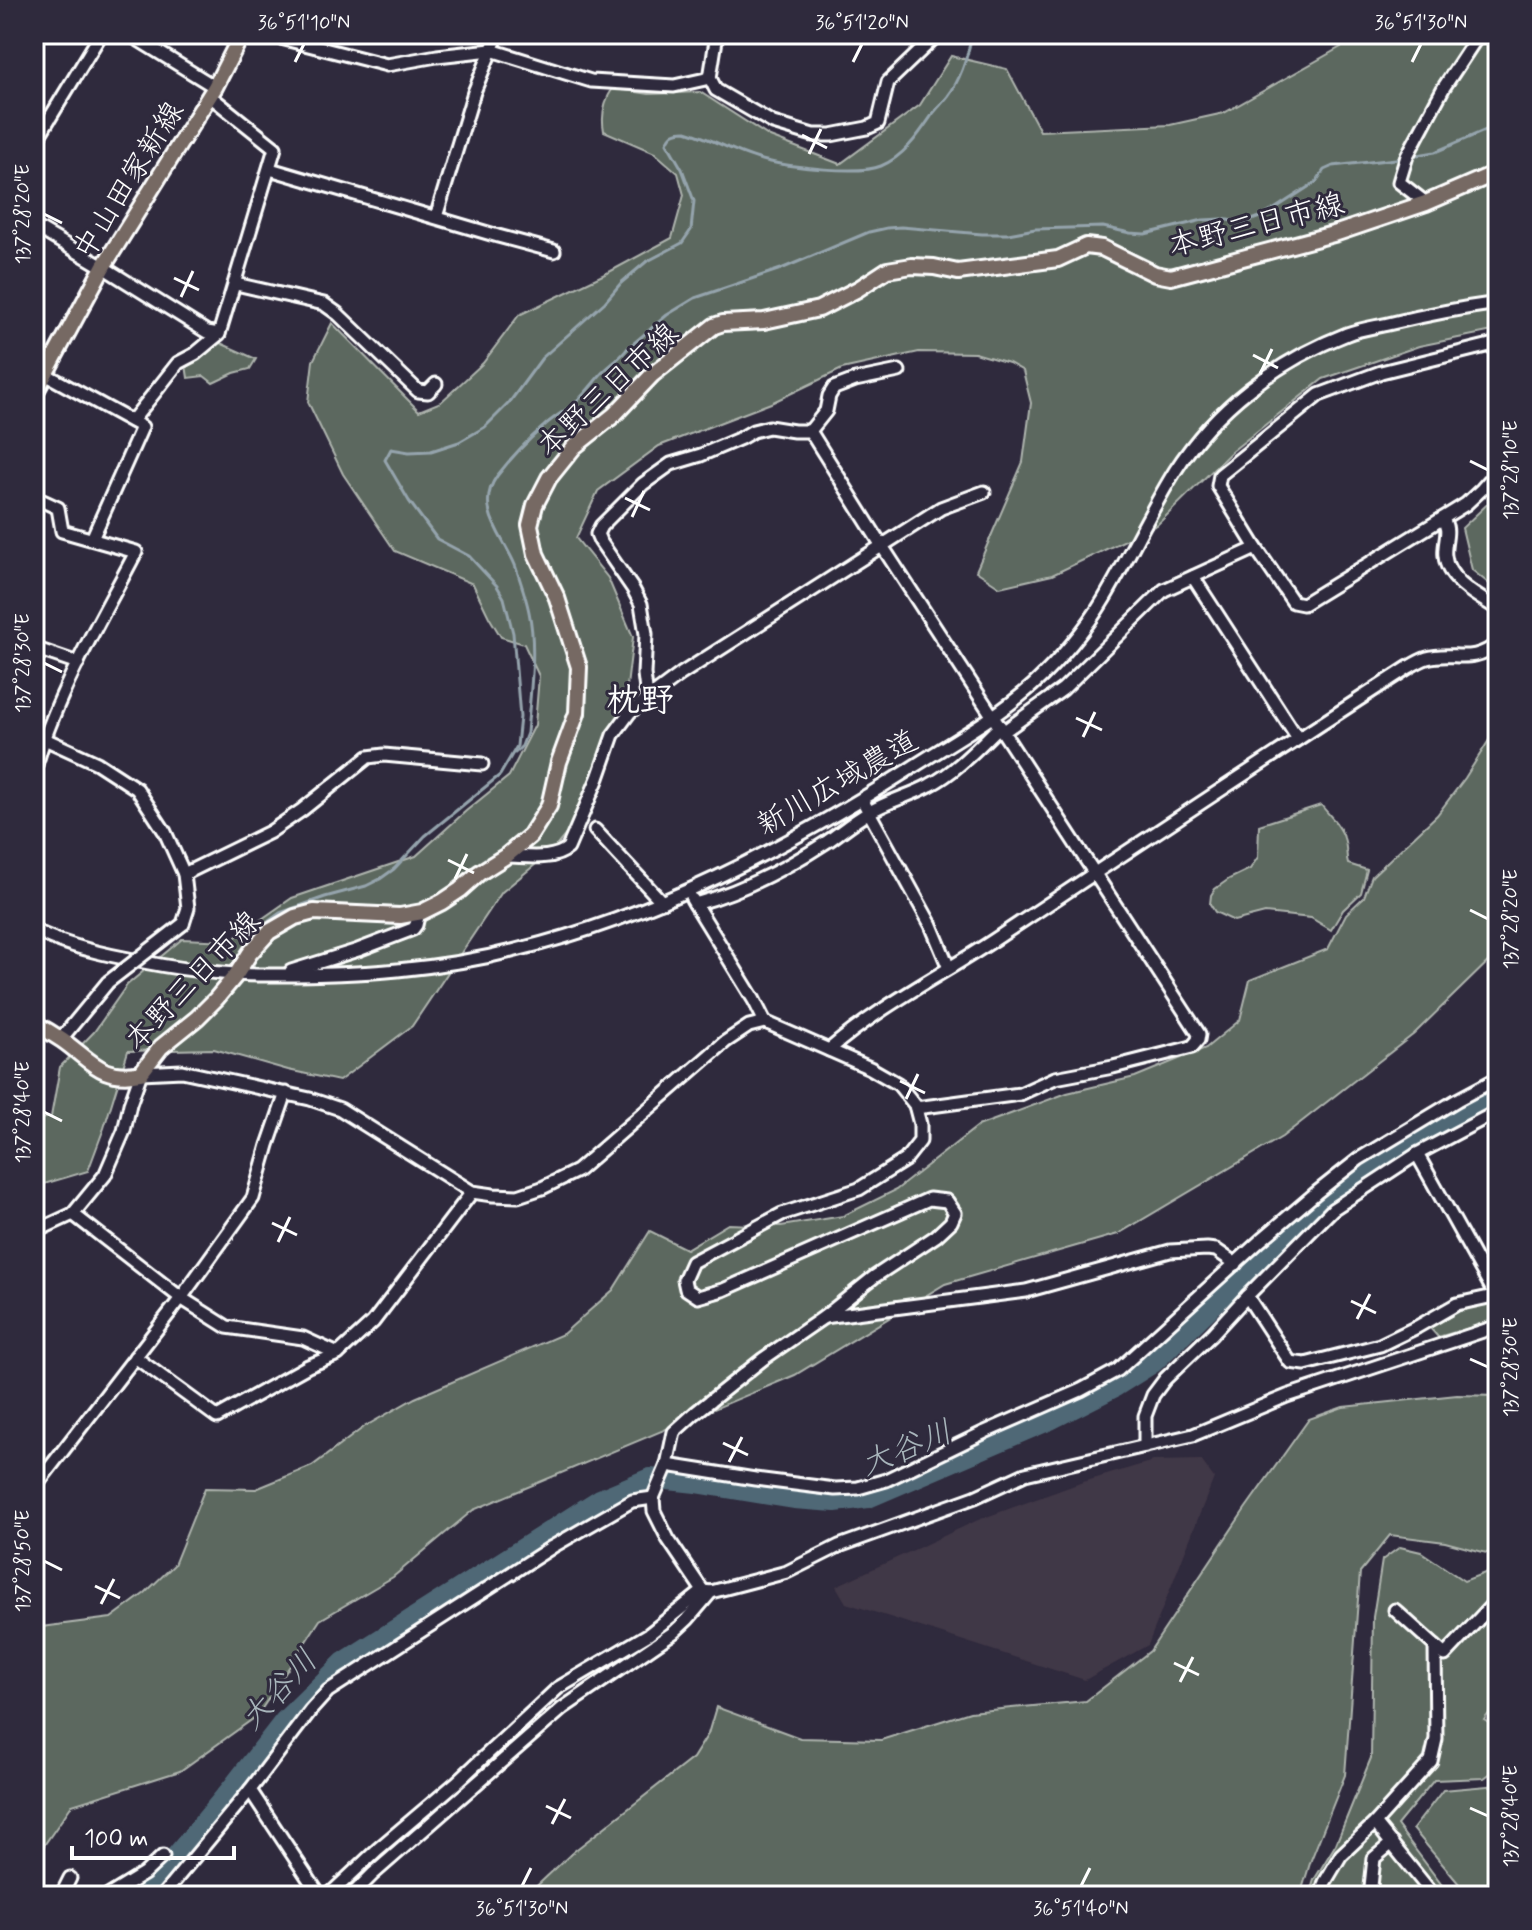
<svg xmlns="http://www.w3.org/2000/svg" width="1532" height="1930" font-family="Mynerve,'Klee One',sans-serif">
<rect width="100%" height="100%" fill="#2f2a3d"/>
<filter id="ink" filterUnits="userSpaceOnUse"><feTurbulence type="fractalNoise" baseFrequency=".0125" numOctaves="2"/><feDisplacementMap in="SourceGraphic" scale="16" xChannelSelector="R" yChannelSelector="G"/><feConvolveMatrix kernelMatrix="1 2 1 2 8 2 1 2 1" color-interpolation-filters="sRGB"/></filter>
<g filter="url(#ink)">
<polygon fill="#413746" points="1201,1460 1214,1478 1148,1645 1085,1680 846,1603 836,1586 978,1520 1083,1482 1153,1461"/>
<g fill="#5c685e" stroke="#aeb4ae" stroke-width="2">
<path d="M 1364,34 L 1498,34 L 1498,330 L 1419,346 L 1323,379 L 1231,452 L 1157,525 L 1052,575 L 1000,587 L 976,571 L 1023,462 L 1031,403 L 1023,371 L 1009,363 L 975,353 L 919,352 L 842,369 L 771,403 L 659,446 L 598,491 L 576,538 L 608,578 L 633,637 L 627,686 L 615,736 L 582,815 L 553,850 L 502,892 L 412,1026 L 339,1081 L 288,1070 L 214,1049 L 128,1051 L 104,1128 L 88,1171 L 34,1187 L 34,1120 L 51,1117 L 60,1067 L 94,1032 L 127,985 L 182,939 L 230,941 L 292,898 L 416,856 L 466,811 L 509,776 L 535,725 L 539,676 L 524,644 L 501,637 L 489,617 L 473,584 L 395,551 L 343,474 L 308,402 L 313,361 L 332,323 L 419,411 L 441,402 L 483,363 L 519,315 L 611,271 L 672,238 L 684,195 L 678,173 L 655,153 L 604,131 C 601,115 604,101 613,88 L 649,94 L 700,92 L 770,137 L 840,164 L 920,105 L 951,56 L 1007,69 L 1040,131 L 1170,125 L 1224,113 Z"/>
<polygon points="218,342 256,359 250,369 234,373 213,383 204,376 188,378 186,365"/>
<polygon points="1498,494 1498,591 1472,570 1462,528"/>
<polygon points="1498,726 1498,952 1414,1034 1282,1137 1118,1234 945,1284 795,1375 473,1510 393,1577 320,1620 257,1716 180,1771 72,1805 38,1854 34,1866 34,1628 111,1618 145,1593 174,1565 205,1488 256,1489 312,1466 364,1427 415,1398 563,1334 613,1290 650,1231 686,1249 728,1224 781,1226 843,1216 896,1190 978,1126 1067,1093 1135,1077 1206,1048 1240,1020 1250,980 1328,949 1346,914 1364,897 1372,876 1437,815 1465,778"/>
<path d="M 1321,805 C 1329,815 1341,826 1344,838 C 1347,846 1346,856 1348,864 L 1367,870 L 1361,893 L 1343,910 L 1331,930 L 1311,918 L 1265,913 L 1234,921 L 1215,912 L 1210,904 L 1211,895 L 1215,889 L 1229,879 L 1250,869 L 1258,857 L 1259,825 Z"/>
<polygon points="1498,1289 1498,1320 1438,1337 1430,1328"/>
<polygon points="1457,1395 1498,1396 1498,1556 1445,1542 1390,1535 1360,1572 1345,1775 1311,1860 1300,1896 526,1896 573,1852 693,1758 708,1734 716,1707 800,1738 881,1740 970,1712 1086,1701 1150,1651 1245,1509 1309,1419 1343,1407"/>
<polygon points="1400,1547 1421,1552 1464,1581 1498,1568 1498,1701 1484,1720 1498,1729 1498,1768 1484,1778 1434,1780 1397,1825 1450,1896 1309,1896 1314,1880 1336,1844 1371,1758 1373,1617 1382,1560"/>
<polygon points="1498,1785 1498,1896 1469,1896 1413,1829 1443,1790"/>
</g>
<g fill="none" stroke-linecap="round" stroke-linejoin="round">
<g stroke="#95a4ad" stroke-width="3">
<polyline points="1412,156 1435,152 1498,125"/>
<path d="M 515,753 L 522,746 L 527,733 C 530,695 537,649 529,612 C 526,597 520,580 515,565 C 503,536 474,508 497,476 C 510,459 527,441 543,427 C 553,417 566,411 577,401 C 586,393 593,383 601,374 C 609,365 620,359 627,349 L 667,315 L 695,298 L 781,269 L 869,232 L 887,228 L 901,227 L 982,234 L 1008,234 L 1035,229 L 1103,227 L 1130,233 L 1145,234 L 1203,220 L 1222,219 L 1244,223 L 1265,215 L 1316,182 L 1324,170 L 1333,166 L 1405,158"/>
<path d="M 269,921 L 280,913 L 325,897 L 366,886 L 380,879 L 394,869 L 425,836 L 500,775 L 517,746 L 520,717 L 513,633 L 504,598 L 497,586 L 469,556 L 437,539 L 409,501 L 385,460 L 391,449 L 409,452 L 431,451 L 459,442 L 485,427 L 509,403 L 542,358 L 605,302 L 621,283 L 646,262 L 682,243 L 691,230 L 694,201 L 682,169 L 667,143 C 671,133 675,131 686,131 C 713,139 739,155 766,161 C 790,167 860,175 881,166 C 904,157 919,134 932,115 C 937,108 943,103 948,96 C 961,79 968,55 972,34"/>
</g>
<polyline stroke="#4f6876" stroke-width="20" points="139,1896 146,1892 234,1785 284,1721 344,1662 600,1499 650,1478 696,1483 794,1499 835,1502 868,1498 1050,1420 1115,1387 1153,1363 1308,1213 1364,1169 1498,1092"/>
<g stroke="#fff" stroke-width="17">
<g id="minor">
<polyline points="129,34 215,87"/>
<polyline points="265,34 387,65 437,56 491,50 591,81 674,86 710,78"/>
<polyline points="717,34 710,78 716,90 773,123 813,135 831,135 867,128 878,123 888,82 938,34"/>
<polyline points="34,144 101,34"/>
<polyline points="270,169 498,236 554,251"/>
<polyline points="1426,203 1399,182 1407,156 1444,87 1479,34"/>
<polyline points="436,217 474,92 498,34"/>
<polyline points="34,226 103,267 207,332 219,334 275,148 210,96"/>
<polyline points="236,284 324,304 338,314 418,391 428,392 436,384"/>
<polyline points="45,374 142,427 92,539"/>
<polyline points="132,421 178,363 195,354 219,334"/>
<polyline points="810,431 826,411 829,396 834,388 855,380 899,371"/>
<path d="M 34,497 L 58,508 L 62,531 L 136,552 C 99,623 55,695 34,772"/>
<path d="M 1442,519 C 1452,530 1443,542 1445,556 C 1447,581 1479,597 1498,609"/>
<polyline points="1256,548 1293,602 1303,604 1466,504 1482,489 1498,471"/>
<polyline points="1193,577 1298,739"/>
<polyline points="34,648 78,663"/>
<polyline points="647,698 644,674 646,634 641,604 633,589 600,541 597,534 601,526 643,484 671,464 701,455 741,438 753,431 769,427 794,431 810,431 882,546 1199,1034 1198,1040 1192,1047 1113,1067 1055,1078 1020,1094 916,1108"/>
<polyline points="1003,732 1063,689 1164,590 1256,548 1218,486 1220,475 1319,395 1381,372 1498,343"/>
<polyline points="34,734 97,763 137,789 165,832 184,874 188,908 183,924"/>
<polyline points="865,805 931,925 949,968"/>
<polyline points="595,830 662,902"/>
<path d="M 506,856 C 526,856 553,861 568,848 L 598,778 L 613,735 L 630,712 L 681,674 L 941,508 L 984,492"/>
<polyline points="184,874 270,832 302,810 368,757 384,755 482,764"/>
<polyline points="692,899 754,1000 765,1022"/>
<path d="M 695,904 C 743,891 787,868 828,841 C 841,832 854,821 868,813 C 887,801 910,796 930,785 C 957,771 978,747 1000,726"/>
<path d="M 34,930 C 62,944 93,952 124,958 C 175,969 225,976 277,975 C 358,975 438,970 516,950 C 656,916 785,848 905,772 C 948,744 995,719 1033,685 C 1058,662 1087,628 1104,599 C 1129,557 1149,513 1175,471 C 1215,408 1277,361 1347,334 C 1360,329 1375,327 1388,324 C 1425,315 1461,308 1498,303"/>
<polyline points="291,971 358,950 413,929 416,925 419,912"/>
<polyline points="61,1039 108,982"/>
<path d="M 829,1050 C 883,1003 948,972 1006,932 C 1140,843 1274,754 1409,667 C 1414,664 1421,660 1427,658 C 1453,650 1471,666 1498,643"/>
<polyline points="1417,1154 1496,1296"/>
<polyline points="73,1214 181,1298 227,1327 303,1338 338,1354"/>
<polyline points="34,1232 73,1214 105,1175 124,1131 130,1104 141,1073 182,1071 310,1099 340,1109 472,1192 493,1195 518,1196 542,1188 577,1171 725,1042 749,1026 765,1022 870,1068 898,1084 915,1105 920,1124 920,1141 905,1160 859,1189 782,1214 692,1262 684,1280 686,1289 698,1297 723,1290 929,1199 947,1201 955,1213 951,1222 936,1236 874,1277 824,1317 763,1359 695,1413 674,1432 667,1465 653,1498 654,1511 668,1539 703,1591"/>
<polyline points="1247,1296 1290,1362 1305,1364 1380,1345 1417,1327 1457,1304 1498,1295"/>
<polyline points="824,1317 1026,1291 1170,1251 1207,1249 1216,1250 1236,1264"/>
<polyline points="135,1357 217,1417 308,1366 338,1354 373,1322 472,1192"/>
<polyline points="1145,1446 1145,1416 1153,1395 1165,1379 1212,1334 1247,1296 1333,1209 1417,1154 1498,1111"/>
<polyline points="667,1465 755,1479 835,1489 858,1488 886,1480 985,1432 1081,1390 1118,1370 1261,1240 1316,1193 1359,1159 1457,1100 1498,1078"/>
<polyline points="34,1488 181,1298 253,1198 268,1145 286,1093"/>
<polyline points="1435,1646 1445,1655 1492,1605"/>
<polyline points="1375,1823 1434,1896"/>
<polyline points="61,1896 70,1878"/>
<polyline points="108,1896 144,1874 163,1856"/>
<polyline points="162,1896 250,1790"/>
<polyline points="320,1896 250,1790 310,1711 328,1691 552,1547 632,1501 653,1498"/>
<polyline points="328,1896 378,1849 456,1783 558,1688 649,1634 703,1591 711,1592 787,1572 839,1546 975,1497 1025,1474 1193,1435 1287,1396 1498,1326"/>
<polyline points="351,1896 373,1874 563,1708 674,1632 688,1619 711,1592"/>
<polyline points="1321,1896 1325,1882 1341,1855 1375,1823 1431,1761 1436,1739 1435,1646 1395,1610"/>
<polyline points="1370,1896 1374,1858 1392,1843"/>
</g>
</g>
<g stroke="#fff" stroke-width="20">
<g id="major">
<polyline points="34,395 103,267 215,87 242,34"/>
<path d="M 34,1023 C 43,1028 53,1034 62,1040 C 91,1060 101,1081 141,1073 L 161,1047 L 197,1018 L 216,999 L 236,975 L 250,953 L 269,932 L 295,917 L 314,912 L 400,916 L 422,912 L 442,902 L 460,890 L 479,873 L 506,856 L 530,836 L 549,806 L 559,762 L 577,713 L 579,667 L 557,598 L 536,554 L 530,525 L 535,505 L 549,478 L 574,447 L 614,415 L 652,375 L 714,326 L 723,323 L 764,321 L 819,309 L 858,289 L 887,270 L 912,266 L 934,267 L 958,272 L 1058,259 L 1086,246 L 1102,248 L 1155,274 L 1171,277 L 1337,233 L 1426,203 L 1498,172"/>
</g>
</g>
<use href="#minor" stroke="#2f2a3d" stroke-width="11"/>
<use href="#major" stroke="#766964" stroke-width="14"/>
<g stroke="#fff" stroke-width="17" stroke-linecap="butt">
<polyline id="minor-bridge" points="108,982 183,924"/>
</g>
<use href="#minor-bridge" stroke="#2f2a3d" stroke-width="11"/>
</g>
</g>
<path fill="none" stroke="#fff" stroke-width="3" d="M 295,62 L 304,44M 853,62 L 862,44M 1412,62 L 1421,44M 802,135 L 827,148M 809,154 L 821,129M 44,214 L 62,223M 174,278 L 199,290M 181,297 L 193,271M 1253,355 L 1278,368M 1260,374 L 1272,349M 1470,461 L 1488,470M 625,498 L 650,510M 632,517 L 644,491M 44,663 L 62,672M 1076,718 L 1102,730M 1083,737 L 1095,712M 448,860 L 474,873M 455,879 L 467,854M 1470,910 L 1488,919M 900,1081 L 925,1093M 906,1099 L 918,1074M 44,1112 L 62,1121M 272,1223 L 297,1235M 278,1242 L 290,1217M 1351,1301 L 1376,1313M 1357,1319 L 1370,1294M 1470,1359 L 1488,1367M 723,1443 L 748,1455M 729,1462 L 742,1437M 44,1561 L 62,1570M 95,1586 L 120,1598M 101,1604 L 114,1579M 1174,1663 L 1199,1675M 1180,1682 L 1193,1657M 546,1806 L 571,1818M 1470,1808 L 1488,1816M 552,1824 L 565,1799M 522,1886 L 531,1868M 1081,1886 L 1090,1868"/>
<g text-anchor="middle" stroke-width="6" stroke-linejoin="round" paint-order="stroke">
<g font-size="30" fill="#fff" stroke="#2f2a3d">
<text transform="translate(128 180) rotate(-58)" y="10">中山田家新線</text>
<text transform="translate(1256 224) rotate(-14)" y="10">本野三日市線</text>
<text transform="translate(607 389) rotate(-43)" y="10">本野三日市線</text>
<text transform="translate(837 782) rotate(-30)" y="10">新川広域農道</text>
<text transform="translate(192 980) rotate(-46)" y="10">本野三日市線</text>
</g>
<g font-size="32" font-style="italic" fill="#a7b4ba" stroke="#2f2a3d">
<text transform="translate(906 1447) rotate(-22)" y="11">大谷川</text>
<text transform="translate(278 1689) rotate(-47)" y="11">大谷川</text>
</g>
<g font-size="34" font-weight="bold" fill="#fff" stroke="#2f2a3d">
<text x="640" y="711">枕野</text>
</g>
</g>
<rect width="1532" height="1930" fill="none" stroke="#2f2a3d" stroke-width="88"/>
<path d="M72 1846v12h162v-12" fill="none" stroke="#ffffff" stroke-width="4"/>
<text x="84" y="1846" font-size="24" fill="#ffffff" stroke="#2f2a3d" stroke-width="6" paint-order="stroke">100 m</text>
<rect x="44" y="44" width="1444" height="1842" fill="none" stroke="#fff" stroke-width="3"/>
<g font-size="20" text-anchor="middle" fill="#fff">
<text x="304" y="29">36°51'10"N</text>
<text x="862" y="29">36°51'20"N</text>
<text x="1421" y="29">36°51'30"N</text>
<text transform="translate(22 214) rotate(-90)" y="7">137°28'20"E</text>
<text transform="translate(1510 470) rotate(-90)" y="7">137°28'10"E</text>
<text transform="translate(22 663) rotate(-90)" y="7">137°28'30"E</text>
<text transform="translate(1510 919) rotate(-90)" y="7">137°28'20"E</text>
<text transform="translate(22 1112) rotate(-90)" y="7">137°28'40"E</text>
<text transform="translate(1510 1367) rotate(-90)" y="7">137°28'30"E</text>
<text transform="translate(22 1561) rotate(-90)" y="7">137°28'50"E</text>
<text transform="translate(1510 1816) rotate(-90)" y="7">137°28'40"E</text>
<text x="522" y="1915">36°51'30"N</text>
<text x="1081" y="1915">36°51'40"N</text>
</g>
</svg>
